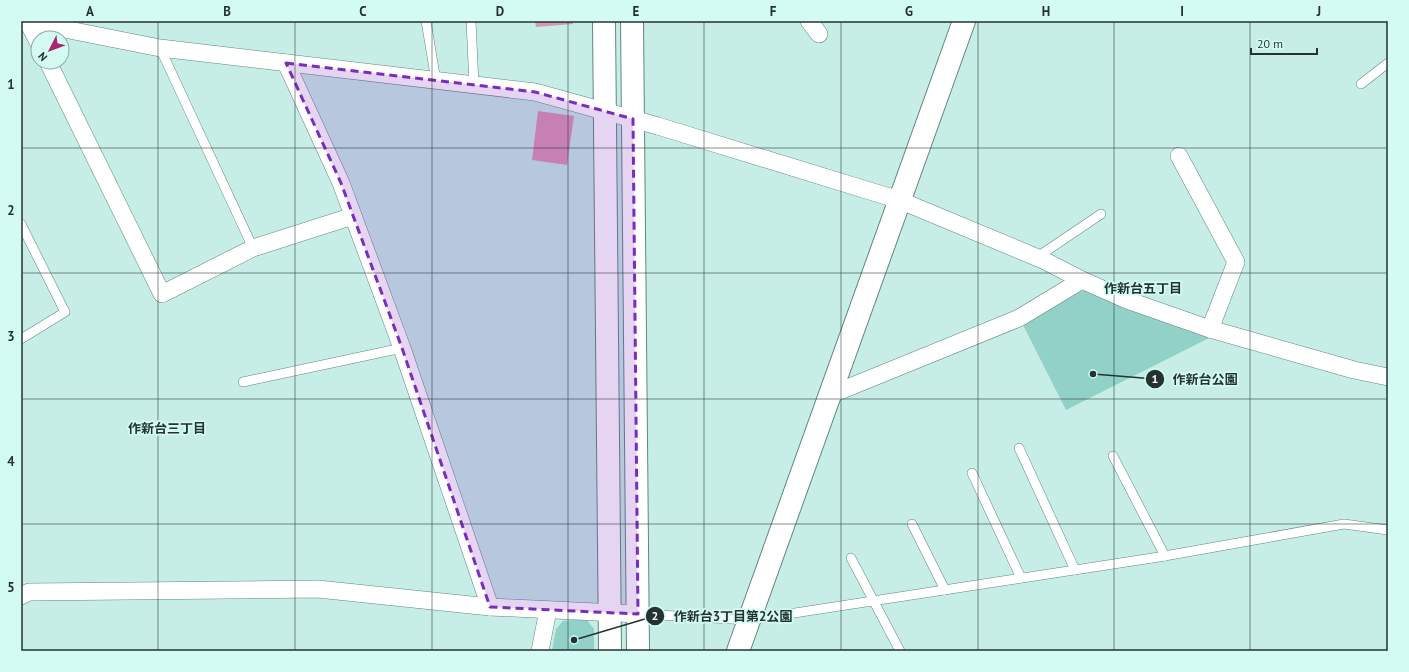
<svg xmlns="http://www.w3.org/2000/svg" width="1409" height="672" font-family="'PT Sans','Noto Sans JP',sans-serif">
<rect width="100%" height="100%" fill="#c6eee7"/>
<g fill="#92d1c7">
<polygon points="1090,290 1209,338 1066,410 1022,323 1081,291"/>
<polygon points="586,619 594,629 594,651 552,651 556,629 563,621"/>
</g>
<g fill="#da95b2">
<polygon points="535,21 573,21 573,24 536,27"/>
<polygon points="538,111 574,116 567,165 532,160"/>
</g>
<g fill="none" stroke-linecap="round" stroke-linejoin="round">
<g stroke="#628680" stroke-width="10">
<g id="lane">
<polyline points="426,21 436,81"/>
<polyline points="471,21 474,85"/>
<polyline points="160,48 253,248"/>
<polyline points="1361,84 1388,63"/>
<polyline points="21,224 65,312 21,339"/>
<polyline points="1036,258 1101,214"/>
<polyline points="243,382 402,348"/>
<polyline points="1019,448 1075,570"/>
<polyline points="1113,456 1165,556"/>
<polyline points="972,473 1021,578"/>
<polyline points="912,524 945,590"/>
<polyline points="851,558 900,651"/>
<polyline points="638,614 749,620 1159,557 1344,524 1388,530"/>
</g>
</g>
<g stroke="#628680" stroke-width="18">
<g id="street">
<polyline points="24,21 160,48 535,92 658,126 899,200 1043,260 1082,280 1127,300 1210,329 1354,370 1388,377"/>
<polyline points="809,21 819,34"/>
<polyline points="28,22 38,42"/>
<polyline points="48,62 162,294 253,248 353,216"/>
<polyline points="286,63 341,183 402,348 490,607"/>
<polyline points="1179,156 1236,262 1210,329"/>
<polyline points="830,395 1019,318 1082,280"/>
<polyline points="21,596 29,592 318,589 490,607 638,614"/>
<polyline points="540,651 548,610"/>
</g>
</g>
<g stroke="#628680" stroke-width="24">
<g id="secondary">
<polyline points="604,21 610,651"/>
<polyline points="632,21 638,651"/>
<polyline points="738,651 964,21"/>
</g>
</g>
<use href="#lane" stroke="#fff" stroke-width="9"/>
<use href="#street" stroke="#fff" stroke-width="17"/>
<use href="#secondary" stroke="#fff" stroke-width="22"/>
</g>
<path fill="#7b2cbf" fill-opacity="0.2" stroke="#7b2cbf" stroke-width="3" stroke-dasharray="8 5" stroke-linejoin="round" d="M 286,63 L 535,92 L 633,119 L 638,614 L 490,607 L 402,348 L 341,183 Z"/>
<path fill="none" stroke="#243330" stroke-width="1" stroke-opacity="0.55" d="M 158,21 L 158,651M 295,21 L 295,651M 432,21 L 432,651M 568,21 L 568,651M 704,21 L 704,651M 841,21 L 841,651M 978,21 L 978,651M 1114,21 L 1114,651M 1250,21 L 1250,651M 21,148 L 1388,148M 21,273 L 1388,273M 21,399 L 1388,399M 21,524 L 1388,524"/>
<g text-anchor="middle" stroke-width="3.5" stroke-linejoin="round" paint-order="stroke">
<g font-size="13" font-weight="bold" fill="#243330" stroke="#d3fbf4">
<text x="1143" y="293">作新台五丁目</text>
<text x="167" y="433">作新台三丁目</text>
</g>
</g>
<path fill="none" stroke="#243330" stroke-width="1.5" d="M1093 374L1155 379M574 640L655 616"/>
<g fill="#243330" stroke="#d3fbf4" stroke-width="1.5">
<circle cx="1093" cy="374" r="4"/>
<circle cx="574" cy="640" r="4"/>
<circle cx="1155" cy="379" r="10"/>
<circle cx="655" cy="616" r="10"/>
</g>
<g font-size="12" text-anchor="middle" font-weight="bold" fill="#fff">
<text x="1155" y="383">1</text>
<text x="655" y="620">2</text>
</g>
<g font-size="13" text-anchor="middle" font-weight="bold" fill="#243330" stroke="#d3fbf4" stroke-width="3.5" stroke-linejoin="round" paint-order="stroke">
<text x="1205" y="384">作新台公園</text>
<text x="733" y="621">作新台3丁目第2公園</text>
</g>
<rect width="1409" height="672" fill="none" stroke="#d3fbf4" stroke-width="44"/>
<g transform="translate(50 50) rotate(228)"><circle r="19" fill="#d3fbf4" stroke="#8daba6"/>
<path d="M0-3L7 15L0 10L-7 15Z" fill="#ab266e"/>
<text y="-6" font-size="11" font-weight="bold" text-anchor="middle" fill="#243330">N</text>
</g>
<path d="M1251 48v6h66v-6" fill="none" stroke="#243330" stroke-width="2"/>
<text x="1257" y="48" font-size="12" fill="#243330" stroke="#d3fbf4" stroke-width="3" paint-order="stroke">20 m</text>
<rect x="22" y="22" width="1365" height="628" fill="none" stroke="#243330" stroke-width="1.5"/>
<g font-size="13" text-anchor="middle" font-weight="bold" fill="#243330">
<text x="90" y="16">A</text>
<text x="227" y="16">B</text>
<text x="363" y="16">C</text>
<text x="500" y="16">D</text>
<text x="636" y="16">E</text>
<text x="773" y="16">F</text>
<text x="909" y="16">G</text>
<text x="1046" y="16">H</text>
<text x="1182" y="16">I</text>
<text x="1319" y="16">J</text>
<text x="11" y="89">1</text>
<text x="11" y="215">2</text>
<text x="11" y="341">3</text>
<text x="11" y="466">4</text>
<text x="11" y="592">5</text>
</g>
</svg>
